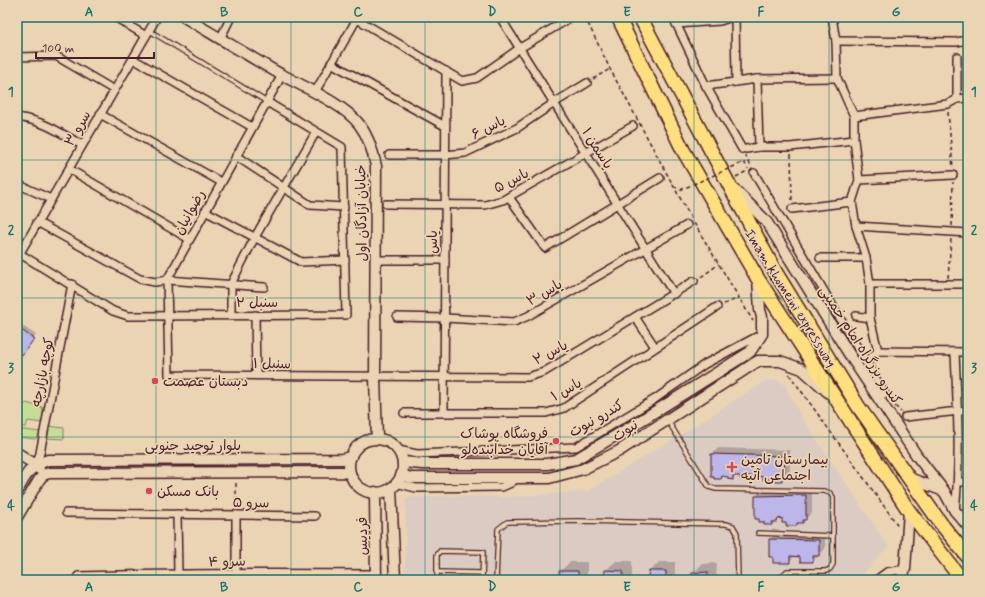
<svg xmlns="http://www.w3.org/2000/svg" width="985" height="597" font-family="Mynerve,'Playpen Sans Arabic',sans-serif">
<rect width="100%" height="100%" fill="#ead4b3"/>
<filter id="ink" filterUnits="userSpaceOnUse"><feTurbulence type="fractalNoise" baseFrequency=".025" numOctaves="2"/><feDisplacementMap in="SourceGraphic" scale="8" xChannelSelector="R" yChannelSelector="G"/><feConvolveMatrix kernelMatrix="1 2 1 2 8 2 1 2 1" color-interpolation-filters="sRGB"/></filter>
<g filter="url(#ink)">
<polygon fill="#dccbc3" points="776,380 784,384 802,418 888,546 858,580 405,580 406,498 449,496 512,497 588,491 669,442 766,381"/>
<g fill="#c5dd94" stroke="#887e60">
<path d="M 26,403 L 42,407 L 44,413 L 42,423 L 28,421 L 26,427 L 17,426 C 17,416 17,409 26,403 Z"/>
<polygon points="48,426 64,428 64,439 46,438"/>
<polygon points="17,429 40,432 39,436 35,439 17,437"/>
</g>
<g fill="#0003">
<polygon points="17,322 36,335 25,351 17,350"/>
<polygon points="718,448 790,450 790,470 782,480 776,476 772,476 769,479 764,476 760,475 757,479 753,475 747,475 744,478 741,475 736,475 733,479 729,476 723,475 720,478 712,454"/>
<polygon points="762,490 812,490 812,513 802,522 800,522 797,525 783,517 780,518 772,524 765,524 756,496"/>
<polygon points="777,533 825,534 825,549 813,561 801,556 796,555 789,562 770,539"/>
<polygon points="616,561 632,561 632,580 605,580 606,570"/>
<polygon points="570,562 587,562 587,580 561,580 560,571"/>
<polygon points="659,562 675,562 675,580 648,580 649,572"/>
<polygon points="717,563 716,580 692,580 693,573 702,564"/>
</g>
<g fill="#bdb6e8" stroke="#4a1f2b">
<polygon points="17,327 34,339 22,355 17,352"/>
<polygon points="711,454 785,456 784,477 782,477 782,481 775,481 775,477 769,477 769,480 763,480 763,477 757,476 757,480 752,480 752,476 744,476 744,479 740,479 740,476 733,476 733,480 728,479 728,477 722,476 721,479 714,479 714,477 711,477"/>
<polygon points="806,495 806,520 803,520 803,523 797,523 797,526 786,526 786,523 782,523 782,518 778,519 777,522 772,522 772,525 764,525 764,522 759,522 759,519 755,519 755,496"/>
<polygon points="769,539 819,540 819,556 813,556 813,562 800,562 800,557 790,556 790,563 773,563 773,557 769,557"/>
<polygon points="605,570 623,571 623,580 604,580"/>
<polygon points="559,571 578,571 578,580 560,580"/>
<polygon points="649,571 666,571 666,580 647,580"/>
<polygon points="708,572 707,580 691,580 692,573"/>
</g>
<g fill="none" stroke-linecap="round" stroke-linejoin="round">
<g stroke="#4a1f2b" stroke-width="6">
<g id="lane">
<polyline points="150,31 267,102"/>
<polyline points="668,421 709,487 716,489 824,491 830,493 833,497 833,564 830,569 826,571 787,571 778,580"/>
<polyline points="758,533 833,536"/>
<polyline points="437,572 482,573"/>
<polyline points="437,580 437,555 440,551 483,552 482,580"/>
<polyline points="496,580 498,529 507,522 579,521 726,524 733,526 737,533 738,580"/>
</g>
</g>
<g stroke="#4a1f2b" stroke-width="10">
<g id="street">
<polyline points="115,17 146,36"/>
<polyline points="500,17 674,294"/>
<polyline points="673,17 706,86 742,149"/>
<polyline points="735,17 736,82"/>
<polyline points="832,17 836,41 837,78 854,116 854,140 859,180 852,202 856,226 866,258 870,284 870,318 878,351"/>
<polyline points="357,19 462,81 477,78 520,48 565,21"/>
<polyline points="676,24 720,21 732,17"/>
<polyline points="220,39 231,17"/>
<polyline points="836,41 956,42 968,40"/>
<polyline points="17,57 56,56 114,90"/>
<polyline points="957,57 957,99"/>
<polyline points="133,59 252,127"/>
<polyline points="331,63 445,126"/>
<polyline points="282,75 167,280 169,375 528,377 544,372 694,281"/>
<polyline points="757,79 759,147"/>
<polyline points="706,86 757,79 837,78"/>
<polyline points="315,92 358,17"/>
<polyline points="100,114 221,182"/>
<polyline points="854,116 948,104 957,99 968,98"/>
<path d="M 17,117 C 44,121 59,132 82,145"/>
<polyline points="746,149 759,147 790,147 854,140"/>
<polyline points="389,155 445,155 465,153 517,128 554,103 587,83"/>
<polyline points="236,156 310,205 344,207"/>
<polyline points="69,169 189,239"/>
<polyline points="754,173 885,394"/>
<polyline points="859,180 953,175"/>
<polyline points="17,184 51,199"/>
<polyline points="509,197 545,248 660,178"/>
<polyline points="386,204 485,205 503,200 633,126"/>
<polyline points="792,209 852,202"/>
<polyline points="205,211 301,262 345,260"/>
<polyline points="37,222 140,279 155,282 167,280 264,287"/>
<polyline points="856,226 968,233"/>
<polyline points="17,252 113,311 128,316 346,315 342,147 267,102"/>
<polyline points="20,253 157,17"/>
<polyline points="820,258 866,258"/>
<polyline points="375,260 445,260"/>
<polyline points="870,284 968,284"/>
<polyline points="231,315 231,284 255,237 316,132"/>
<polyline points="255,315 256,375"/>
<polyline points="856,316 870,318"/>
<polyline points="397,317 445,318 514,322 528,316 687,225"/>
<polyline points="635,317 655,347"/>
<polyline points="866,362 878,351 968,352"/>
<polyline points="444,412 446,71"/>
<polyline points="404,413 546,413 564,408 717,307"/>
<polyline points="905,417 968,410"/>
<polyline points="398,450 417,454 576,447 655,399 705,364 760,335"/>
<polyline points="36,465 40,453 72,284"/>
<polyline points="958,482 968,482"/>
<polyline points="396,483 416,488 502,487 511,483 517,478"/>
<path d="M 955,511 C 961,458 957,405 955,352"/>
<polyline points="66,513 315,516"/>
<polyline points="177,514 178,574"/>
<polyline points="236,515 236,574"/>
<path d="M 76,580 L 78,576 C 177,573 277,573 376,574"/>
<polyline points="876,580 887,572 905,569"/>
</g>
</g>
<g stroke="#4a1f2b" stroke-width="13">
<g id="secondary">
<path d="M 184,17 C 216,36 249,56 282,75 C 304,87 343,104 359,124 C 369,137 373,151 376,166 L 375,377 L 377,439"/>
<polyline points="734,189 766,221 851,357 917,456 944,491 955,511 968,526"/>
<circle cx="376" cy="466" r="27"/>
<polyline points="17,453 36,465 39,469"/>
<polyline points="403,462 422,464 547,464 576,459 632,426 750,352 762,334 762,317 760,310 758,279"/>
<polyline points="402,475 411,478 549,478 583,469 619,451 758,361 780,361 802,369 829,393"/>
<polyline points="909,478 944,491"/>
<polyline points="391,488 395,580"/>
<path d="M 17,491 C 27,474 28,467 48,460 L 342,459 L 351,457"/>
<polyline points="375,492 376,580"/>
<polyline points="17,517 39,480 43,475 49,473 342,472 350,473"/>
<polyline points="901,580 905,569 909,511"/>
</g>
</g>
<g stroke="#4a1f2b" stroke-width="16">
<g id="highway">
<polyline points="618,17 683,150 758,279 909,511 962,580"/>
<polyline points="640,17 776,273 858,406 942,525 968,557"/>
</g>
</g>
<g stroke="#4a1f2b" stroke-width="1.5" stroke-dasharray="4 3" stroke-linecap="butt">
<polyline points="585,17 610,69 692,220"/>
<polyline points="593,79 610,69"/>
<polyline points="948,112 953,168"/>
<polyline points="791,154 792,202"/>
<polyline points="745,155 751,166"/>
<polyline points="744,162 748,169"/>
<polyline points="736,177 747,171"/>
<polyline points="674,186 680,190"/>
<polyline points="694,223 753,321"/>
<polyline points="952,226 953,182"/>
<polyline points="701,277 719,264"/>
<polyline points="948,278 951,239"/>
<polyline points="724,304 739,298"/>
<polyline points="789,374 899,527"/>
<polyline points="895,406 901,412"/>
<polyline points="236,508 236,482"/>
</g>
<use href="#lane" stroke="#ead4b3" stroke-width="3.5"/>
<use href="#street" stroke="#ead4b3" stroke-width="7"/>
<use href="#secondary" stroke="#ead4b3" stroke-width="10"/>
<use href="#highway" stroke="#fedf80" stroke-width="13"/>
<polyline stroke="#4a1f2b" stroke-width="1.5" stroke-dasharray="4 3" stroke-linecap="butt" points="680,190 744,162"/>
</g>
</g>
<path fill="none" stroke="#0f766e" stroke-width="1" stroke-opacity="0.55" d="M 156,17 L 156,580M 291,17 L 291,580M 425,17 L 425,580M 560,17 L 560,580M 694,17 L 694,580M 829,17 L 829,580M 17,160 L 968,160M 17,298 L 968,298M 17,437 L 968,437"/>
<g fill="#d1495b" stroke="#ead4b3" stroke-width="1.5">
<circle cx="155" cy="381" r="4"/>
<circle cx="556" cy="441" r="4"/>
<path d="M730 461h4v4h4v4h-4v4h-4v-4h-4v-4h4z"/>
<circle cx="149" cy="491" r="4"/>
</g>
<g text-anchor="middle" stroke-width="3.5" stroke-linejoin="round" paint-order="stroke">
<g font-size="14" fill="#4a1f2b" stroke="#ead4b3">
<text transform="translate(488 127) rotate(-27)" y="5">یاس ۶</text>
<text transform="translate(77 128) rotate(-60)" y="5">سرو ۳</text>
<text transform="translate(598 148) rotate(58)" y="5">یاسمن ۱</text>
<text transform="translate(511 180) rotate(-27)" y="5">یاس ۵</text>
<text transform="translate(189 212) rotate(-61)" y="5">رضوانیان</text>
<text transform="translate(361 213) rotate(-91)" y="5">خیابان آزادگان اول</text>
<text transform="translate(432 242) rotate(-90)" y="5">یاس</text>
<text transform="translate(544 292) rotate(-30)" y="5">یاس ۳</text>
<text transform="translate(791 298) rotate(58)" y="5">Imam khomeini expressway</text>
<text x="257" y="307">سنبل ۲</text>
<text transform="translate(861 345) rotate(57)" y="5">کندرو بزرگراه امام خمینی</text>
<text transform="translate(550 352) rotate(-28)" y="5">یاس ۲</text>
<text transform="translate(272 363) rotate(1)" y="5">سنبل ۱</text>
<text transform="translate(42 372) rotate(-79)" y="5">کوچه بازارچه</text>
<text transform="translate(566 389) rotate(-29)" y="5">یاس ۱</text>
<text transform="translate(596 418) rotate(-30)" y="5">کندرو نبوت</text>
<text transform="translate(625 430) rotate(-32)" y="5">نبوت</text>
<text x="193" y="450">بلوار توحید جنوبی</text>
<text transform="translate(251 502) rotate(1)" y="5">سرو ۵</text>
<text transform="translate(362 536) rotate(-90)" y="5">فردیس</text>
<text transform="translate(227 561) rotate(-1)" y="5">سرو ۴</text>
</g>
<g font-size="14" fill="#4a1f2b" stroke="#ead4b3" text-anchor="start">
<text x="163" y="386">دبستان عصمت</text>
<text x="548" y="438" text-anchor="end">فروشگاه پوشاک<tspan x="548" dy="16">آقایان خدابنده‌لو</tspan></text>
<text x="741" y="464">بیمارستان تامین<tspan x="741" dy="16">اجتماعی آتیه</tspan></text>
<text x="157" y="496">بانک مسکن</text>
</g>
</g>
<rect width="985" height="597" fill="none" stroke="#ead4b3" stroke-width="44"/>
<path d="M36 52v6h118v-6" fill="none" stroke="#4a1f2b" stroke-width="2"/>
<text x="42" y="52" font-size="12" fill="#4a1f2b" stroke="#ead4b3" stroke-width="3" paint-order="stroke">100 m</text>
<rect x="22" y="22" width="941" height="553" fill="none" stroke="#0f766e" stroke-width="1.5"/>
<g font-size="13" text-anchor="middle" font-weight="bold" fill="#0f766e">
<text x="89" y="16">A</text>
<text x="224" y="16">B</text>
<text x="358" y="16">C</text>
<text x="492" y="16">D</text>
<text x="627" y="16">E</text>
<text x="761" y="16">F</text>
<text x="896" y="16">G</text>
<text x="11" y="96">1</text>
<text x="974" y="96">1</text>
<text x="11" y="234">2</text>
<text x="974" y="234">2</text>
<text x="11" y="372">3</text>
<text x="974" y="372">3</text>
<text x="11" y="510">4</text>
<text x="974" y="510">4</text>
<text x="89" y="591">A</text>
<text x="224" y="591">B</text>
<text x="358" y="591">C</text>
<text x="492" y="591">D</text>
<text x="627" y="591">E</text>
<text x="761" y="591">F</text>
<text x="896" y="591">G</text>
</g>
</svg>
